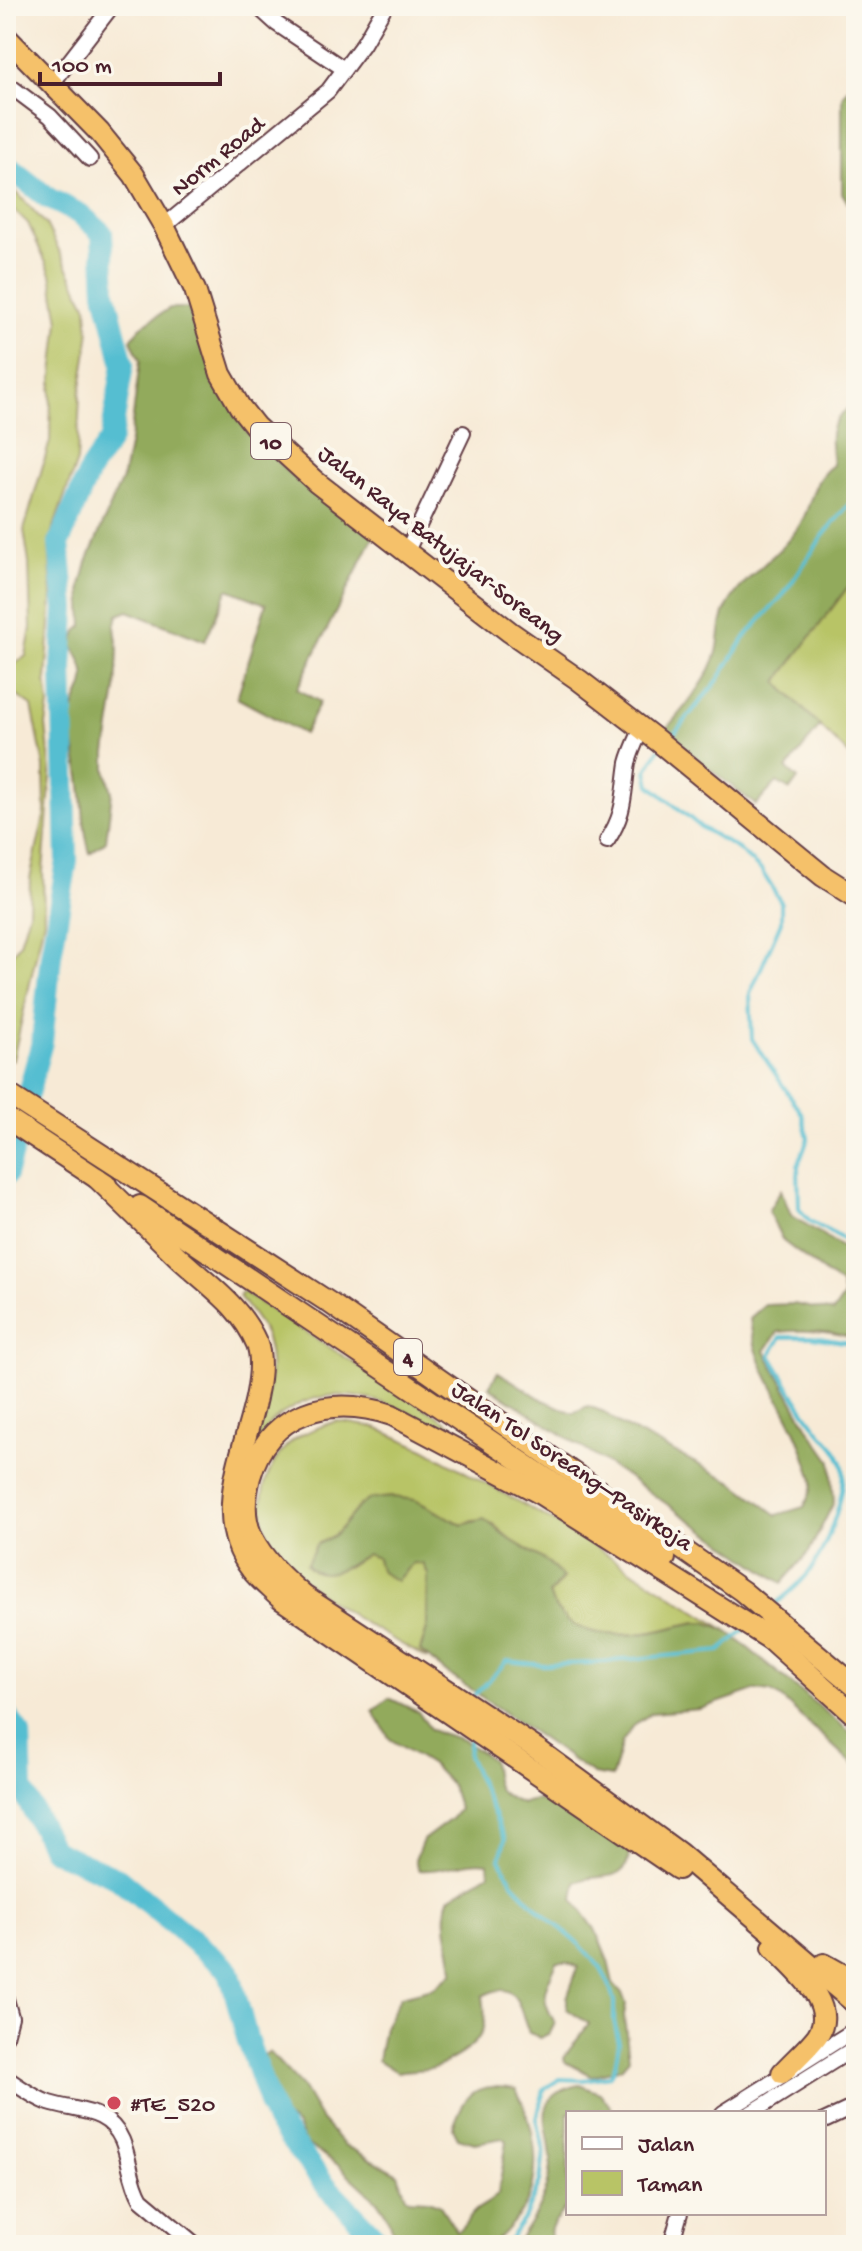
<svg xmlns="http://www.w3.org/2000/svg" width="862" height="2251" font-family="'Gochi Hand',sans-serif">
<rect width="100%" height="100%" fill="#fbf7ec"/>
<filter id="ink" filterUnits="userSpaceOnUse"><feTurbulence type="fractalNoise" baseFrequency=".0125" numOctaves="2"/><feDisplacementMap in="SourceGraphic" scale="16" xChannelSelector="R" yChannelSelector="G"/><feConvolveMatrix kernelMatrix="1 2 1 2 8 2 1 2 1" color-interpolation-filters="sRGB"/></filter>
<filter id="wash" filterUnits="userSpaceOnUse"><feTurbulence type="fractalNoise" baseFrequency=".006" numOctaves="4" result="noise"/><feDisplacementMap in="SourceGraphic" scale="32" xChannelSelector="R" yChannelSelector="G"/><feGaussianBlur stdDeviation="1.8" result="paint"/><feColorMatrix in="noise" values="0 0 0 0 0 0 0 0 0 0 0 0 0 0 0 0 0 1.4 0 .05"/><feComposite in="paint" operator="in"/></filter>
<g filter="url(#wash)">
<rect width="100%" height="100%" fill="#f7ead6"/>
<g fill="#b8c466" stroke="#817248" stroke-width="2">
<polygon points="6,181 46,224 87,307 89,338 80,394 77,461 49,541 52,596 46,680 49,705 46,725 51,774 43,871 44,920 13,1059 8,1061 6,961 20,943 29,912 30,879 45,812 44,766 32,706 13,693 7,682 12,666 26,656 31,628 29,563 24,530 50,441 51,392 59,321 51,274 28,223 6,204"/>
<polygon points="856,576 856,762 776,682"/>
<path d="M 243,1292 L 492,1451 L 489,1456 C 435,1426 355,1371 294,1407 C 287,1411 279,1415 273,1421 C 259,1436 252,1456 243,1474 C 256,1431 285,1371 261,1327 C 255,1317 246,1306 239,1296 Z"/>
<path d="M 337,1421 L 374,1427 L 424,1449 L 567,1529 L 726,1630 C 718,1627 709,1622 701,1622 C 683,1623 664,1631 646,1633 C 608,1638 564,1635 549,1595 L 563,1579 L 549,1563 L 511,1540 L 494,1525 L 473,1520 L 462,1525 L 418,1502 L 360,1505 L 336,1534 L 316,1545 L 347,1567 L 367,1554 L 377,1558 L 424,1564 L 428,1574 L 427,1629 L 420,1650 L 428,1659 C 368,1624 232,1563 268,1475 C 284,1438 302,1433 337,1421 Z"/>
</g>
<g fill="#92aa5b" stroke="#6e6443" stroke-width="2">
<path d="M 856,61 C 856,89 850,115 851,144 C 852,165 856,186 856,208 L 848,203 L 842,193 L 842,96 L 849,86 Z"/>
<path d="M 170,308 L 188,308 L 214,370 L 247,432 L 291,475 L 342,515 L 374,536 L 297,689 L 320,702 L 304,734 L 237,698 L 266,604 L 228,589 L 205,641 L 128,611 L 118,615 L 115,627 L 118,650 L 116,690 L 106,753 L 106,770 L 112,792 L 106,841 L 90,853 C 82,828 84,804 80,778 C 78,762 73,745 72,728 C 70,688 101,690 72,645 L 77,631 L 83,626 L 81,586 L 87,562 L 123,476 L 130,441 L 140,360 L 131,340 L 140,327 Z"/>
<path d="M 856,400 L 856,576 L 777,682 L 820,726 L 787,769 L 798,779 L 790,790 L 777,782 L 756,805 L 688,752 L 667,728 C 686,705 708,682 717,652 C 721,635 719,620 728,605 C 746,573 782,555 801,523 C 813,502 811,480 833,465 C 829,426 827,428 856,400 Z"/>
<path d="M 781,1190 L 791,1215 L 856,1256 L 856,1339 C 830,1330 806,1329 778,1332 L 765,1351 L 810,1431 L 831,1461 L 834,1502 L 809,1552 L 782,1583 L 629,1478 L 489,1387 L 498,1372 L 543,1400 L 573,1413 L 588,1406 L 604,1412 L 621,1425 L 733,1482 L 777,1515 L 804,1507 C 807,1500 813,1490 813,1483 C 813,1476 808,1466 806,1459 C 791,1407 754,1372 750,1318 L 765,1305 L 794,1304 L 833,1312 L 844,1296 L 841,1285 L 783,1241 L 768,1211 Z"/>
<path d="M 393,1497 L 415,1500 L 462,1525 L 484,1519 L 511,1540 L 549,1563 L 563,1578 L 549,1594 C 563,1635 609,1638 646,1633 C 664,1631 683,1623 701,1622 C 709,1622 718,1627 726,1630 L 856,1737 L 856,1767 L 781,1698 L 771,1692 L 755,1690 L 700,1709 L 652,1713 L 635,1724 L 622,1742 L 612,1777 L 593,1774 L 447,1673 L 420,1651 L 427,1629 L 428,1574 L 423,1564 L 413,1563 L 397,1580 C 384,1576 379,1571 377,1558 L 367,1554 C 349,1565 324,1584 306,1565 L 316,1545 L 336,1534 L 360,1505 L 370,1499 Z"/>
<path d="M 389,1698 L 418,1712 L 431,1730 L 463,1740 L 492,1760 C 496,1789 494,1792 522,1804 C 553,1787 604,1832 629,1850 C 630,1886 597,1872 576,1882 L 573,1899 L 595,1929 L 608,1961 L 613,1983 L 622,1993 L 626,2004 L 624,2016 L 629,2059 L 621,2068 L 593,2076 L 565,2062 L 564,2057 L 589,2024 L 567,2009 L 567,1998 L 578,1967 L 568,1962 L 557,1962 C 544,1991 539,1995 555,2023 L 550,2033 L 540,2038 L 529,2032 C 518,2006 517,1977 483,1996 C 488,2029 483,2042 452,2059 C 445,2062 437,2069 429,2069 C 418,2070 408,2070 397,2072 L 378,2060 L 384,2027 L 401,1996 L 433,1988 L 453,1972 C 452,1946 440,1924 449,1898 L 489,1873 L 488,1863 C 465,1859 442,1873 419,1870 L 415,1860 L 423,1840 L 451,1819 L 459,1809 L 451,1785 L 433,1766 L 390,1739 L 373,1711 Z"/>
<path d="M 269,2052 L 302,2087 L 320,2118 L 344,2145 L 398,2174 L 406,2196 L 410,2199 L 428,2200 L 439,2204 L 457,2232 C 466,2227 467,2218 475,2211 C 483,2204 492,2202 498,2194 L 507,2141 L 503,2138 L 475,2143 L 458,2138 L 453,2128 C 466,2091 476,2082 516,2089 C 534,2122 544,2171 525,2206 C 517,2220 503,2233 492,2245 L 403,2245 L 397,2239 L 383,2208 L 376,2200 L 338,2165 L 305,2143 L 297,2126 L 284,2116 L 267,2080 L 264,2055 Z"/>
<path d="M 579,2085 L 600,2093 L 615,2113 L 568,2113 L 568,2204 L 551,2228 L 549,2245 L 515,2245 C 532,2222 549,2195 551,2165 C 553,2130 525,2096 579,2085 Z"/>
</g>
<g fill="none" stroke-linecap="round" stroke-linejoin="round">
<g stroke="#54bed1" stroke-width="4">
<polyline points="668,741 718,680 746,636 784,594 822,537 851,502 856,491"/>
<polyline points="659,750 647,770 650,785 702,828 738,849 761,870 781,902 781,922 750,994 752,1039 802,1114 808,1138 798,1166 799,1209 810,1221 856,1246"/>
<path d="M 772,1607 C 786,1595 802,1583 812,1568 C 826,1548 850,1486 842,1463 C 837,1446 822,1437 813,1423 C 797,1402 784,1378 770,1355 L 781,1337 L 812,1337 L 856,1344"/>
<polyline points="473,1697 507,1661 544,1665 589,1663 720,1651 744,1630"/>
<polyline points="470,1737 468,1756 505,1839 500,1859 513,1883 541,1912 578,1943 600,1967 609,1984 614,2001 614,2021 619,2043 615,2065 610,2076 583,2080 560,2079 544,2089 537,2119 544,2151 540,2182 524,2219 505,2245"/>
</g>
<g stroke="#54bed1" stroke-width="22">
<polyline points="6,165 48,198 80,214 102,233 105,292 123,364 111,439 90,470 59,543 65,609 62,668 67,861 51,955 42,1042 6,1175"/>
<polyline points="6,1715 20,1733 22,1789 53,1850 118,1878 229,1971 247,2038 275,2120 328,2188 383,2245"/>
</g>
</g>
</g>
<g filter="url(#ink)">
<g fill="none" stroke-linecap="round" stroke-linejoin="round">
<g stroke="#643d45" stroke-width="18">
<g id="minor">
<polyline points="257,6 277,24 344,69"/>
<polyline points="6,83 50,116 90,159"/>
<polyline points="51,85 112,6"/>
<polyline points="164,226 328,91 363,44 385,6"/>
<polyline points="407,551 463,433"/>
<path d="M 607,841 C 626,812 623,795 628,763 C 631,751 637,739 642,728"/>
<polyline points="6,1999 11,2017 6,2036"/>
<path d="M 6,2078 C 19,2086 34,2098 49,2103 C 77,2112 108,2108 122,2140 C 130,2159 130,2180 141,2199 L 196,2245"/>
<polyline points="723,2113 856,2029"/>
<polyline points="751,2113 856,2047"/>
<polyline points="824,2121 856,2106"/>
<polyline points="671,2245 680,2213"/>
</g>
</g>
<g stroke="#643d45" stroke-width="24">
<g id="highway">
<polyline points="6,37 100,133 134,175 164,226 195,290 221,374 240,407 255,426 316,482 510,632 579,680 658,741 823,876 856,897"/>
<polyline points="6,1093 330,1303 742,1591 856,1687"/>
<polyline points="6,1118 106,1184"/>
<path d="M 97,1178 C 123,1203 149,1229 176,1255 C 206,1284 240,1304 257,1344 C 263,1360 259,1383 256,1398 C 244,1453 211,1517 251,1569 C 259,1580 271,1589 281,1599 L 678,1869"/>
<polyline points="140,1206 665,1558"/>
<polyline points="760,1630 856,1716"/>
<path d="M 770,1639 L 539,1493 L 392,1415 C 331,1395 269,1410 250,1477 C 245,1498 243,1516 252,1537 C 264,1561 284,1579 304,1596 L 537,1749 L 679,1853 L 856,2004"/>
<path d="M 773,1947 C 793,1969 840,2004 817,2036 C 807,2049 793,2061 782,2073"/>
<polyline points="824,1964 856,1982"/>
</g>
</g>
<use href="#minor" stroke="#fff" stroke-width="14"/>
<use href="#highway" stroke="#f5c16b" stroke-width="20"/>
</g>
</g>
<circle fill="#d1495b" stroke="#fbf7ec" stroke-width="3" cx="114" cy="2103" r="8"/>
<g text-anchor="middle" stroke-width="8" stroke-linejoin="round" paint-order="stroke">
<g fill="#fbf7ec" stroke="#7f6065" stroke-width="2">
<rect x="251" y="423" width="40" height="36" rx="6"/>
<rect x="394" y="1339" width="28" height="36" rx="6"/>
</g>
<g font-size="22" font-weight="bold" fill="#4a1f2b">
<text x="271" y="449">10</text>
<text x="408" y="1365">4</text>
</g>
<g font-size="24" fill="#4a1f2b" stroke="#fbf7ec">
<text transform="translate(217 155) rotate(-39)" y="8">Norm Road</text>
<text transform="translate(442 543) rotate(38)" y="8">Jalan Raya Batujajar-Soreang</text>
<text transform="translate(573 1465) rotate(34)" y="8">Jalan Tol Soreang–Pasirkoja</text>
</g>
<g font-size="24" fill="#4a1f2b" stroke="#fbf7ec" text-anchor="start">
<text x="130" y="2111">#TE_520</text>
</g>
</g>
<rect width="862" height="2251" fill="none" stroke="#fbf7ec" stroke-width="32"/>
<rect x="566" y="2111" width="260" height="104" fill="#fbf7ec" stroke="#b4a19f" stroke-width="2"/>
<rect x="582" y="2137" width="40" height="12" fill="#ffffff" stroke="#b4a19f" stroke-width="2"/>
<text x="638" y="2151" font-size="24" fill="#4a1f2b">Jalan</text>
<rect x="582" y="2171" width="40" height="24" fill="#b8c466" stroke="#b4a19f" stroke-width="2"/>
<text x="638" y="2191" font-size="24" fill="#4a1f2b">Taman</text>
<path d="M40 72v12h180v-12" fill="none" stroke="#4a1f2b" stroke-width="4"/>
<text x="52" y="72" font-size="24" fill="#4a1f2b" stroke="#fbf7ec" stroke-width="6" paint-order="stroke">100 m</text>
</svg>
